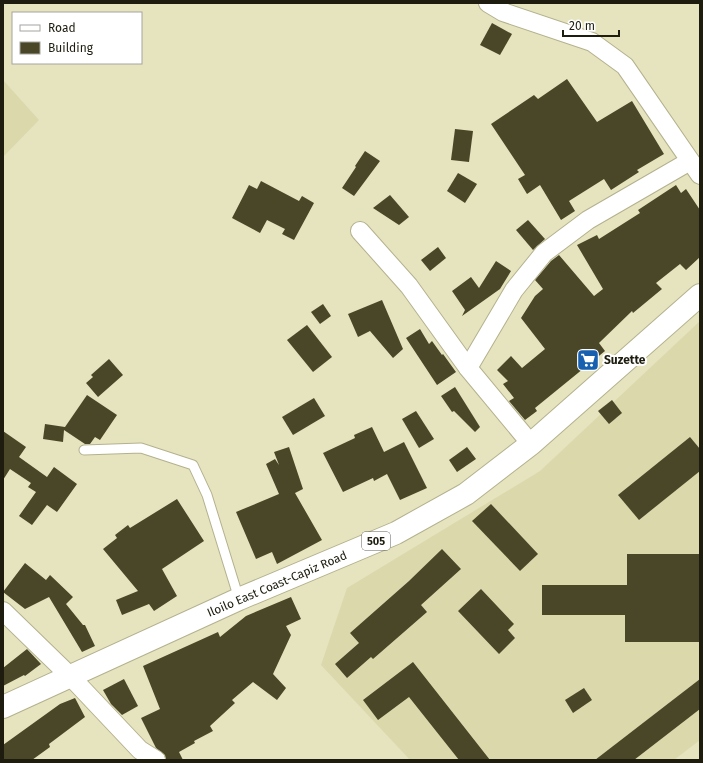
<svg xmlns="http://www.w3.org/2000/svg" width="703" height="763" font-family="'Fira Sans',sans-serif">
<rect width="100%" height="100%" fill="#e6e4be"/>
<g fill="#dbd8ac">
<polygon points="3,80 39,120 3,157"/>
<polygon points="700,321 700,740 674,760 410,760 321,665 347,588 540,471"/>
</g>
<g fill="#494727">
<polygon points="492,23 512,34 500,55 480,45"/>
<polygon points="567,79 597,122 632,101 664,154 637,170 639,172 611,190 604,179 569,201 575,211 561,220 540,185 527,194 518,179 525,175 491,124 534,95 538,99"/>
<polygon points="455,129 473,131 469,162 451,160"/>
<polygon points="365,151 380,161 354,196 342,188 356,167 355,166"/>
<polygon points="458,173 477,184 465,203 447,191"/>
<polygon points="261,181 299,201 302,196 314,203 294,240 282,234 285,229 267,220 260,233 232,218 249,185 257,189"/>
<polygon points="676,185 681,193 686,189 700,210 700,257 686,270 680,264 656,283 662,289 633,313 632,311 599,343 605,351 535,408 537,411 525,420 509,401 514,398 503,384 508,381 497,370 511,356 522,368 545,349 521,318 535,296 543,289 535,280 551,261 559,255 594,296 603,289 577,245 597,235 599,239 640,213 638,210"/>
<polygon points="390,195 409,217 399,225 373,208"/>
<polygon points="528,220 545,239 533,250 516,230"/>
<polygon points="438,247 446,258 430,271 421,260"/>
<polygon points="496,261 511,271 500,289 462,316 465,310 452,291 471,277 479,288"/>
<polygon points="382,300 403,349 393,358 370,331 358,337 348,314"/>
<polygon points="323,304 331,316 320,324 311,312"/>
<polygon points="307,325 332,357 313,372 287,340"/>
<polygon points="420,329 429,344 432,341 442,355 443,354 456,372 437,385 406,338"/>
<polygon points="109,359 123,375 98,397 86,383 93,377 91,375"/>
<polygon points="455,387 480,427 475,432 454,411 452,412 441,396"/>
<polygon points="87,395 117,415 100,440 95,437 90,444 85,444 64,430 63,442 43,439 45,424 65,427"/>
<polygon points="314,398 325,416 293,435 282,417"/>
<polygon points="612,400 622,413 609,424 598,411"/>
<polygon points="416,411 434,439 419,448 402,419"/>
<polygon points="372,427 384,452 404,442 427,488 400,500 387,474 374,481 373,478 343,492 323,453 355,438 354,435"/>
<polygon points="3,431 26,447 19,457 47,477 54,467 77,484 57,512 47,505 32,525 19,516 36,492 28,487 31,483 10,469 3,480"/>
<polygon points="690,437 700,449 700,471 639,520 618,495"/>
<polygon points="289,447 303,489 295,493 322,540 277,564 272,552 256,559 236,512 279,494 266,464 275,459 279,465 274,452"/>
<polygon points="467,447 476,459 457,472 449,460"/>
<polygon points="177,499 204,541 162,569 177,596 154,611 149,604 122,615 116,600 138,591 103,549 117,538 115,535 128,525 130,528"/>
<polygon points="491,504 538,554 520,571 472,521"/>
<polygon points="442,549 461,569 421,605 427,612 373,659 371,657 347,678 335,664 359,643 350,633 409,581"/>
<polygon points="627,554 700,554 700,642 625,642 625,615 542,615 542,585 627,585"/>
<polygon points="25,563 46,580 50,575 73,597 66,604 83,625 85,625 95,646 82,652 49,597 25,609 3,592"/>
<polygon points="481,589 514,624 508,630 515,638 499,654 458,611"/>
<polygon points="291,597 301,619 286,626 291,635 273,674 286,688 277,700 253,682 232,700 235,703 210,726 213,731 194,741 195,743 179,752 183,760 166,760 165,755 156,748 141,718 160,709 143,666 218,632 220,637 246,616"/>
<polygon points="27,649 41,664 25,676 24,675 3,686 3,668"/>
<polygon points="413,662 490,760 459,760 409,697 378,720 363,700"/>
<polygon points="124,679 138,706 122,715 111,704 103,690"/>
<polygon points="700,679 700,709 634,760 595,760"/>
<polygon points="584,688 592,700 573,713 565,700"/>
<polygon points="75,698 85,717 49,744 50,747 32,760 3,760 3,745 60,704"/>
</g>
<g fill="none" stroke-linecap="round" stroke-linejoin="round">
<g stroke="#b4b18e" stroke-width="11">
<polyline id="lane" points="84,450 141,448 193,465 207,495 239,599"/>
</g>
<g stroke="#b4b18e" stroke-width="20">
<g id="street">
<polyline points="488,3 503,12 592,42 625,66 700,175"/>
<polyline points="360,231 409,286 468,368 531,444"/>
<polyline points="468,368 514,290 544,253 588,220 690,161"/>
<polyline points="3,611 71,677 140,750 156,760"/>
</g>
</g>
<g stroke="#b4b18e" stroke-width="24">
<polyline id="primary" points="3,707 239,599 396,533 466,494 531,444 700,295"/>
</g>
<use href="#lane" stroke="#fff" stroke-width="9"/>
<use href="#street" stroke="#fff" stroke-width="18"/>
<use href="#primary" stroke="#fff" stroke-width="22"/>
</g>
<defs>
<g id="supermarket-square" transform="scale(1.15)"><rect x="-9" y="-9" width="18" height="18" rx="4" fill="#175faf" stroke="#fff"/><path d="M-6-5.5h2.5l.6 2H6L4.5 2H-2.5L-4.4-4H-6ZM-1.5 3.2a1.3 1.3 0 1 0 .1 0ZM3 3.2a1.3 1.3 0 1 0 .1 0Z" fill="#fff"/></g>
</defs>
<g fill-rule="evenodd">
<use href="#supermarket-square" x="588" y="360"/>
</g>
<g text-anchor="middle" stroke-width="4" stroke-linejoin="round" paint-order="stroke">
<rect fill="#fff" stroke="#616056" stroke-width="1" x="362" y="532" width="28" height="18" rx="3"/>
<g font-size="11" font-weight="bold" fill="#1d1c0e">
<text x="376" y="545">505</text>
</g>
<g font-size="12" font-weight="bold" fill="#1d1c0e" stroke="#fff" text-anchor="start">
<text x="604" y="364">Suzette</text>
</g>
<g font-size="12" fill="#1d1c0e" stroke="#fff">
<text transform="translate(277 584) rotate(-23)" y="4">Iloilo East Coast-Capiz Road</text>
</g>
</g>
<rect width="703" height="763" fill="none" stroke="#1d1c0e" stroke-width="8"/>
<rect x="12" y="12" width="130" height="52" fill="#ffffff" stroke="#a5a49f"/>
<rect x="20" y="25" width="20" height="6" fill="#ffffff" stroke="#a5a49f"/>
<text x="48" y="32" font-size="12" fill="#1d1c0e">Road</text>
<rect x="20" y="42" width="20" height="12" fill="#494727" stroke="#a5a49f"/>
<text x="48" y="52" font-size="12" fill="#1d1c0e">Building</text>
<path d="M563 30v6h56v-6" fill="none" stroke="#1d1c0e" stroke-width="2"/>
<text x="569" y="30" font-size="12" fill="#1d1c0e" stroke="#ffffff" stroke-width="3" paint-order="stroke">20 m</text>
</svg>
